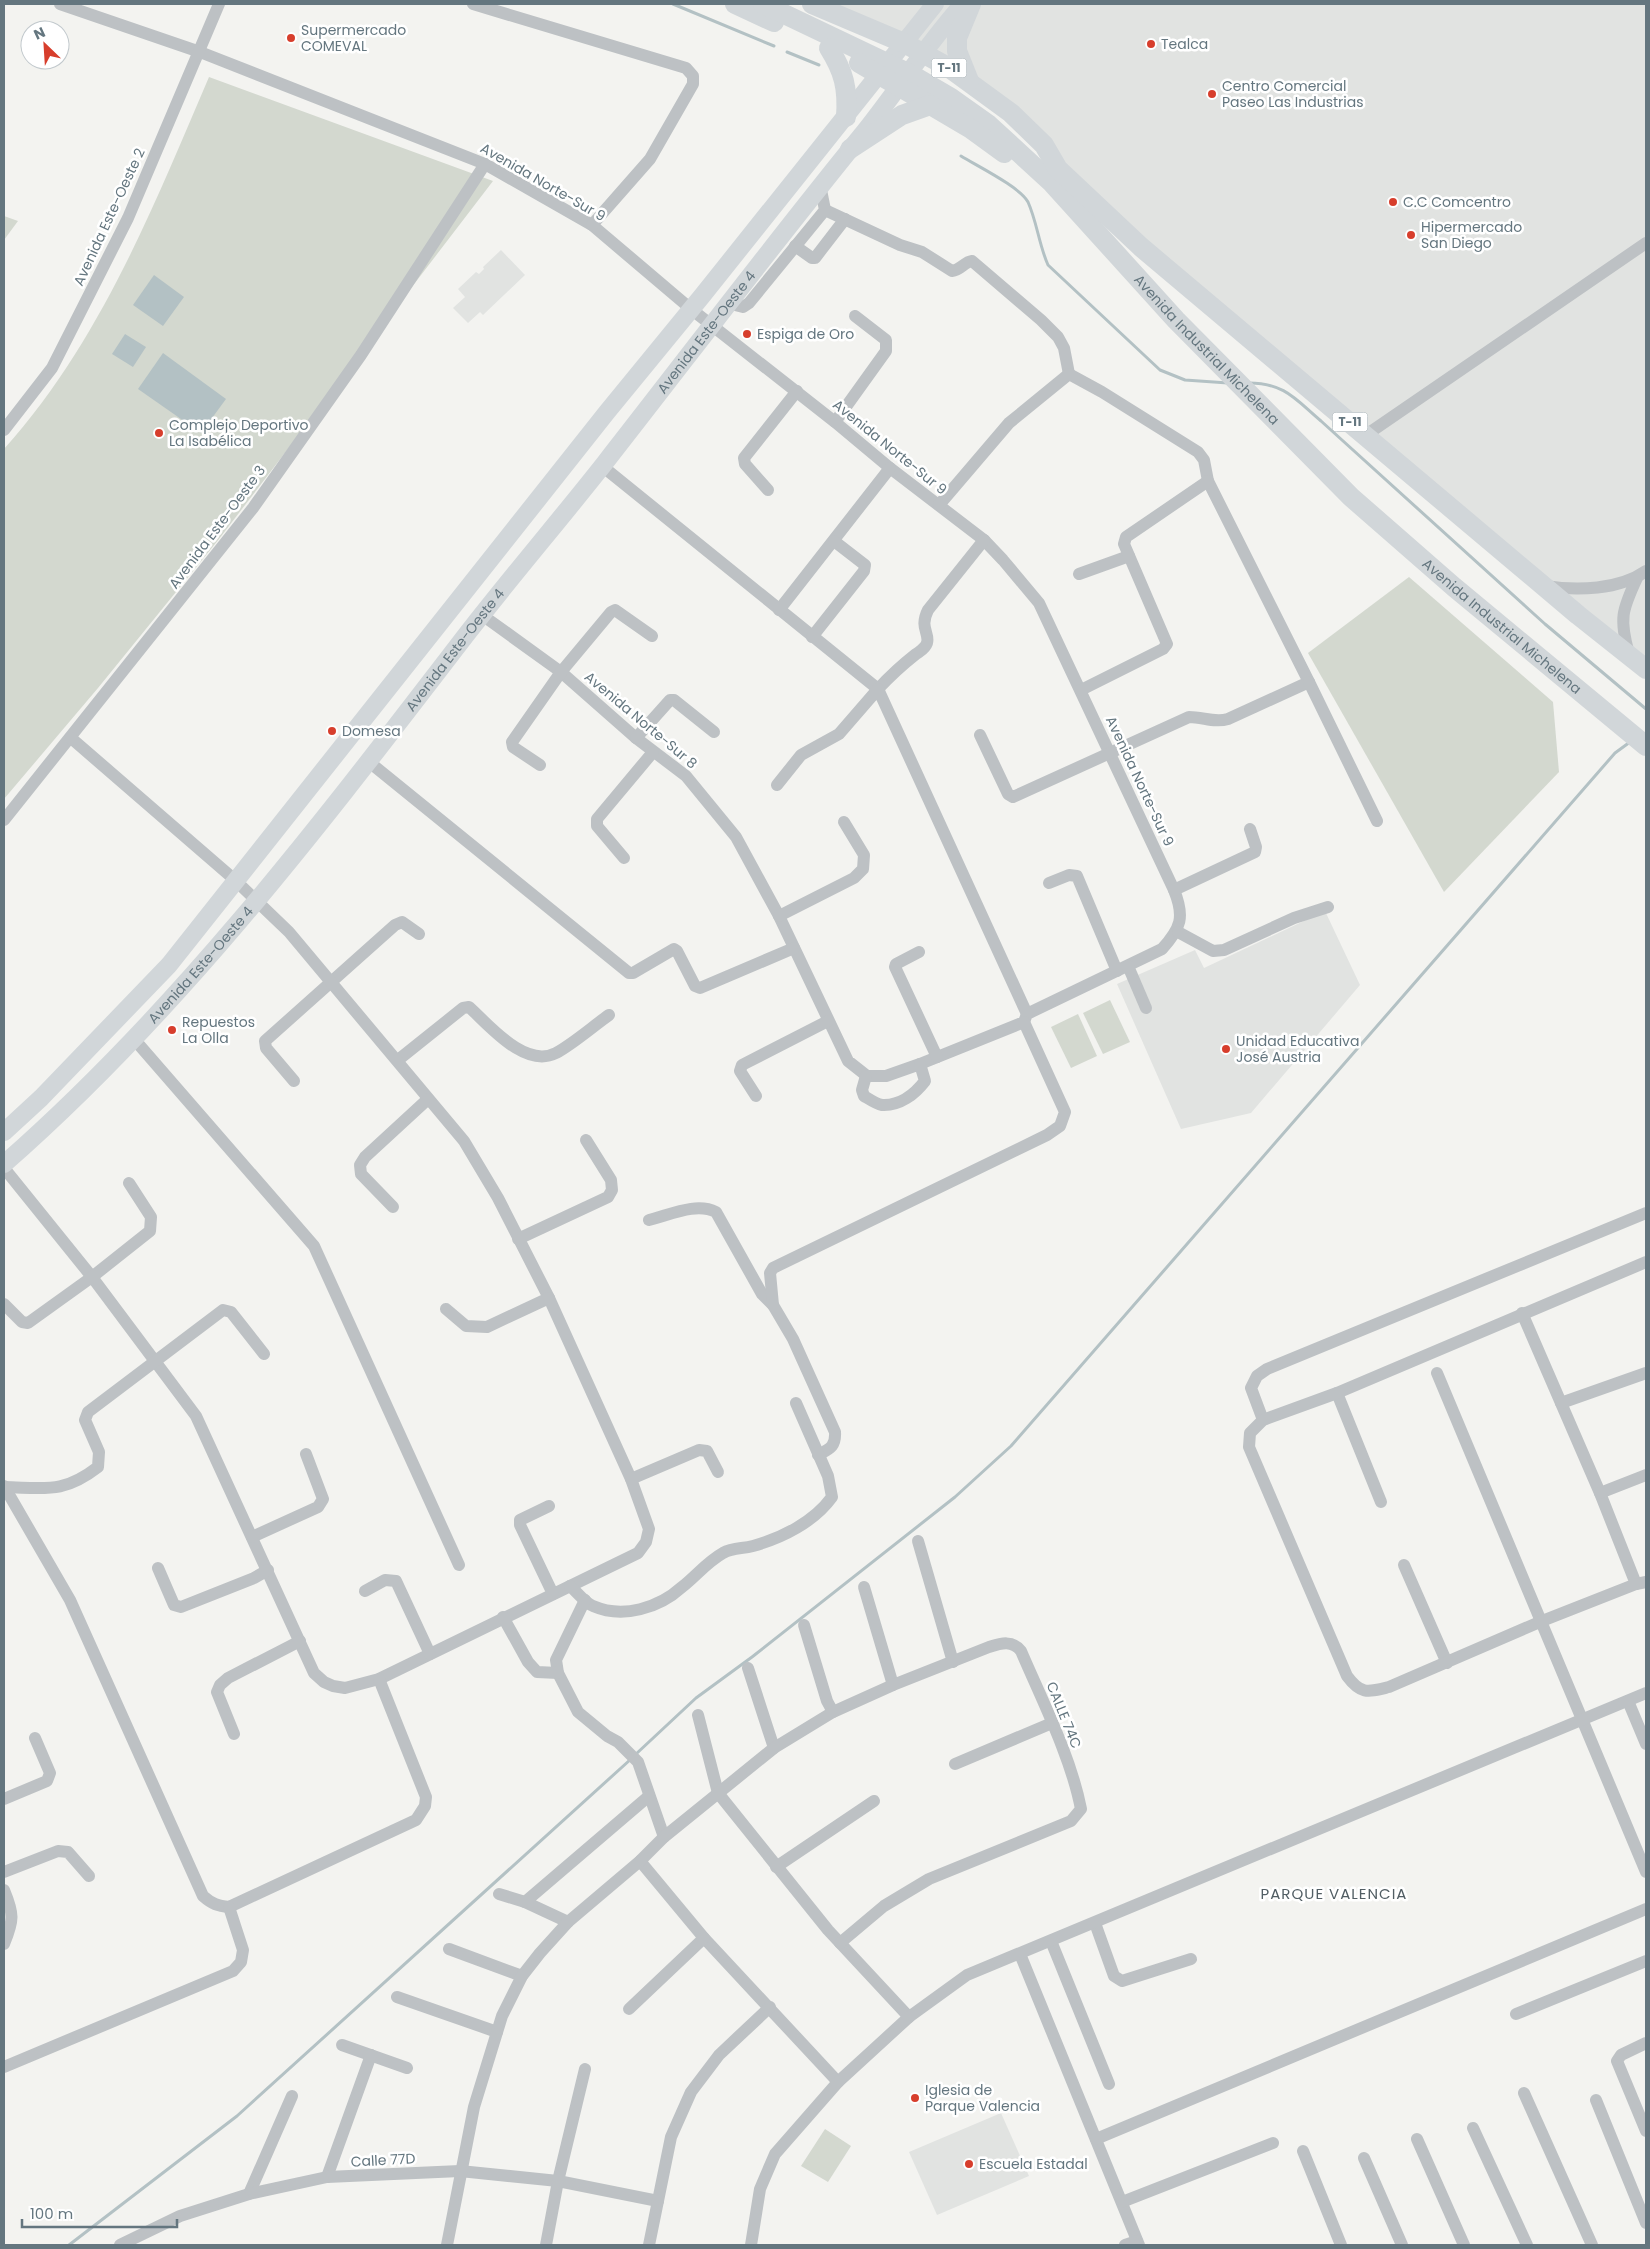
<svg xmlns="http://www.w3.org/2000/svg" width="1650" height="2249" font-family="Poppins,sans-serif">
<rect width="100%" height="100%" fill="#f3f3f0"/>
<g fill="#e1e3e1">
<polygon points="826,4 1646,4 1646,671 1366,435 969,81"/>
<polygon points="501,250 525,275 483,315 480,312 468,323 453,308 465,297 458,289 476,272 479,274 484,269 483,267"/>
<polygon points="1325,911 1360,985 1251,1113 1181,1129 1117,984 1195,950 1204,968"/>
<polygon points="1001,2113 1029,2176 937,2215 909,2152"/>
</g>
<g fill="#d3d8cf">
<path d="M 209,77 L 493,181 L 219,539 L 98,688 L 4,799 L 4,449 C 100,342 153,208 209,77 Z"/>
<polygon points="4,216 18,221 4,240"/>
<polygon points="1409,577 1553,702 1559,772 1444,892 1308,653"/>
<polygon points="1110,1000 1130,1042 1103,1054 1083,1013"/>
<polygon points="1078,1014 1097,1056 1071,1068 1051,1027"/>
<polygon points="825,2129 851,2146 828,2182 801,2166"/>
</g>
<g fill="#b3c1c4">
<polygon points="154,275 184,297 163,326 133,305"/>
<polygon points="125,334 146,347 133,367 112,354"/>
<polygon points="163,353 226,399 201,433 138,389"/>
</g>
<g fill="none" stroke-linecap="round" stroke-linejoin="round">
<g stroke="#b3c1c4" stroke-width="3">
<polyline points="673,4 774,46"/>
<polyline points="787,52 819,65"/>
<path d="M 961,156 C 977,166 1020,187 1028,202 C 1037,222 1039,245 1048,265 L 1160,370 L 1185,380 L 1228,383"/>
<path d="M 1249,383 C 1285,383 1296,400 1321,421 L 1545,624 L 1646,709"/>
<polyline points="636,1754 696,1698 752,1657 955,1497 1011,1446 1615,753 1630,742"/>
<polyline points="69,2245 237,2116 631,1759"/>
</g>
<g stroke="#bdc1c4" stroke-width="12">
<path d="M 60,4 L 200,52 L 485,164 L 592,225 L 691,309 L 835,422 L 890,468 L 984,540 L 1003,560 L 1039,603 L 1174,890 C 1185,917 1181,928 1162,949 L 1027,1014 L 1024,1022 L 920,1064 L 886,1076 L 867,1076 L 848,1061 L 779,916 L 736,837 L 686,776 L 636,738 L 561,672 L 482,615"/>
<polyline points="473,4 686,68 693,76 693,84 650,159 592,225"/>
<path d="M 825,210 L 900,245 L 922,252 L 952,271 C 961,270 964,262 972,261 L 1041,320 L 1058,337 L 1064,348 L 1069,374"/>
<polyline points="795,246 812,258 815,258 845,219"/>
<polyline points="727,303 743,307 749,303 825,210 820,185"/>
<polyline points="835,422 886,351 886,340 855,316"/>
<polyline points="4,430 52,368 128,218 219,4"/>
<polyline points="1366,435 1646,243"/>
<path d="M 602,466 L 878,689 C 890,676 902,665 916,654 C 920,651 925,649 927,643 C 930,633 919,628 928,610 L 984,540"/>
<polyline points="768,490 745,464 744,458 797,391"/>
<path d="M 939,505 L 1009,423 L 1069,374 L 1102,392 L 1198,452 L 1204,460 L 1208,481 L 1309,682 L 1228,719 C 1215,723 1203,717 1189,717 L 1013,797 L 1008,794 L 980,735"/>
<polyline points="1079,574 1129,556"/>
<path d="M 1545,586 C 1577,591 1619,590 1646,571"/>
<polyline points="779,610 890,468"/>
<polyline points="812,637 864,571 865,565 834,541"/>
<path d="M 1629,654 C 1619,619 1622,610 1637,578"/>
<polyline points="1309,682 1377,821"/>
<polyline points="1081,690 1163,649 1167,644 1124,544 1126,537 1208,481"/>
<polyline points="636,738 670,700 674,700 714,732"/>
<polyline points="368,761 629,973 633,973 674,949 677,951 695,986 700,988 794,948"/>
<polyline points="540,765 513,747 512,742 561,672 611,612 615,610 652,636"/>
<polyline points="777,785 801,755 839,734 878,689 1027,1014"/>
<polyline points="4,820 253,508 361,355 485,164"/>
<polyline points="624,858 597,826 597,819 653,752"/>
<polyline points="1049,883 1069,875 1077,876 1117,971"/>
<polyline points="1174,890 1255,852 1256,847 1250,829"/>
<polyline points="779,916 854,878 863,869 864,855 844,822"/>
<polyline points="1178,932 1213,951 1224,950 1294,918 1328,907"/>
<polyline points="919,952 896,964 895,967 937,1057"/>
<polyline points="1128,966 1146,1008"/>
<polyline points="134,1039 314,1246 459,1565"/>
<path d="M 398,1060 L 463,1008 L 469,1007 C 489,1025 525,1069 556,1053 C 574,1043 592,1027 609,1015"/>
<path d="M 866,1076 L 862,1090 L 864,1096 C 869,1099 876,1104 882,1105 C 900,1106 915,1094 925,1081 L 920,1064"/>
<polyline points="294,1081 266,1048 265,1041 395,925 402,922 419,934"/>
<polyline points="756,1096 740,1071 742,1065 828,1021"/>
<polyline points="4,1168 92,1277 196,1416 314,1673 324,1682 333,1686 345,1688 379,1679 638,1553 646,1542 649,1529 631,1479 549,1298 498,1198 464,1141 289,932 235,880 71,738"/>
<polyline points="393,1207 361,1174 360,1165 365,1157 428,1099"/>
<path d="M 649,1220 C 670,1215 696,1202 716,1212 L 762,1294 L 773,1305"/>
<polyline points="518,1239 608,1197 612,1190 611,1180 586,1140"/>
<polyline points="4,1304 22,1322 28,1323 92,1277 150,1231 151,1217 129,1183"/>
<polyline points="446,1309 466,1326 487,1327 549,1298"/>
<polyline points="1522,1313 1600,1493 1636,1584 1646,1582"/>
<polyline points="1437,1373 1646,1872"/>
<polyline points="1337,1393 1381,1502"/>
<polyline points="1561,1403 1646,1373"/>
<polyline points="1263,1420 1251,1388 1257,1376 1267,1369 1646,1213"/>
<path d="M 818,1455 C 829,1449 836,1447 835,1432 L 793,1339 L 773,1305 L 770,1273 L 773,1268 L 1047,1135 L 1060,1126 L 1065,1112 L 1024,1022"/>
<polyline points="631,1479 699,1450 707,1451 718,1472"/>
<path d="M 4,1486 L 70,1600 L 203,1896 C 212,1904 218,1906 229,1907 L 416,1820 L 425,1806 L 426,1797 L 379,1679"/>
<path d="M 4,1487 C 46,1488 63,1494 98,1467 L 99,1452 L 85,1420 L 88,1412 L 223,1310 L 231,1312 L 264,1354"/>
<polyline points="1600,1493 1646,1475"/>
<polyline points="549,1506 520,1520 520,1525 553,1594"/>
<polyline points="252,1537 318,1507 323,1499 306,1454"/>
<polyline points="918,1541 953,1662"/>
<polyline points="1404,1565 1447,1663"/>
<polyline points="158,1568 174,1605 181,1607 254,1578 268,1570"/>
<path d="M 1636,1584 L 1542,1621 L 1389,1687 C 1368,1692 1361,1695 1347,1676 L 1249,1447 L 1250,1433 L 1263,1420 L 1337,1393 L 1646,1262"/>
<path d="M 570,1586 C 577,1592 585,1603 593,1606 C 623,1619 659,1608 682,1587 C 696,1576 707,1562 723,1553 C 733,1547 742,1549 753,1546 C 782,1538 814,1522 832,1497 L 828,1476 L 796,1403"/>
<polyline points="864,1587 893,1685"/>
<polyline points="365,1591 385,1580 396,1581 430,1654"/>
<polyline points="585,1600 556,1660 558,1673 578,1712 607,1736 618,1742 638,1762 664,1837"/>
<polyline points="503,1617 528,1662 537,1672 558,1673"/>
<polyline points="804,1625 827,1701 833,1712"/>
<polyline points="748,1668 774,1748"/>
<polyline points="1628,1701 1646,1744"/>
<polyline points="698,1715 718,1793 828,1930 909,2017"/>
<polyline points="234,1734 217,1692 220,1685 228,1678 300,1641"/>
<polyline points="955,1764 1052,1723"/>
<polyline points="4,1799 47,1781 50,1773 35,1738"/>
<polyline points="640,1861 704,1938 838,2082"/>
<polyline points="776,1867 874,1801"/>
<polyline points="4,1872 58,1851 68,1852 89,1876"/>
<path d="M 4,1890 C 14,1914 14,1920 4,1944"/>
<polyline points="499,1894 525,1902 568,1922"/>
<polyline points="525,1902 649,1796"/>
<polyline points="1095,1923 1114,1976 1122,1981 1191,1959"/>
<polyline points="1051,1941 1109,2084"/>
<polyline points="449,1949 522,1976"/>
<polyline points="1020,1954 1139,2245"/>
<polyline points="397,1997 497,2032"/>
<polyline points="629,2009 704,1938"/>
<polyline points="1516,2014 1646,1961"/>
<polyline points="1646,2043 1621,2055 1617,2061 1646,2131"/>
<polyline points="342,2045 407,2068"/>
<polyline points="4,2067 233,1971 241,1962 243,1950 229,1907"/>
<polyline points="1524,2093 1592,2245"/>
<polyline points="1596,2100 1646,2223"/>
<polyline points="1473,2128 1527,2245"/>
<polyline points="1096,2139 1646,1909"/>
<polyline points="1417,2139 1464,2245"/>
<polyline points="1303,2151 1341,2245"/>
<polyline points="1364,2158 1402,2245"/>
<polyline points="327,2177 371,2055"/>
<polyline points="249,2194 292,2096"/>
<polyline points="1122,2202 1273,2143"/>
<polyline points="120,2245 180,2216 249,2194 327,2177 460,2171 558,2181 658,2201"/>
<path d="M 447,2245 L 474,2107 L 502,2016 L 522,1976 L 540,1953 L 568,1922 L 640,1861 L 664,1837 L 774,1748 L 833,1712 L 893,1685 L 989,1647 C 1002,1643 1012,1640 1021,1651 C 1042,1700 1071,1757 1081,1809 L 1071,1821 L 929,1879 L 884,1906 L 840,1943"/>
<polyline points="546,2245 558,2181 585,2069"/>
<polyline points="649,2245 671,2137 691,2092 719,2055 770,2007"/>
<polyline points="751,2245 760,2189 775,2154 838,2082 909,2017 967,1975 1646,1693"/>
<polyline points="1125,2245 1137,2241"/>
</g>
<g stroke="#d1d6d9" stroke-width="18">
<polyline points="4,1132 41,1098 169,965 607,412 702,296 935,4"/>
<path id="s1" d="M 4,1164 C 181,1009 323,821 466,635 C 511,577 559,521 604,464 C 690,354 773,244 861,136 C 896,93 926,45 963,4"/>
</g>
<g stroke="#d1d6d9" stroke-width="20">
<polyline points="735,4 774,22"/>
<path id="s2" d="M 763,4 L 910,74 L 951,98 L 989,125 L 1052,183 L 1176,320 L 1351,497 L 1454,587 L 1646,746"/>
<polyline points="812,4 904,43 948,67 1011,113 1044,145 1058,169 1141,247 1578,615 1646,669"/>
<path d="M 829,48 C 844,72 848,88 846,117"/>
<polyline points="859,63 971,129 1004,153"/>
<polyline points="969,81 957,51 957,38 971,4"/>
<polyline points="850,149 902,115 930,105"/>
</g>
</g>
<g fill="#d73e2c" stroke="#fff" stroke-width="2">
<circle cx="291" cy="38" r="5"/>
<circle cx="1151" cy="44" r="5"/>
<circle cx="1212" cy="94" r="5"/>
<circle cx="1393" cy="202" r="5"/>
<circle cx="1411" cy="235" r="5"/>
<circle cx="747" cy="334" r="5"/>
<circle cx="159" cy="433" r="5"/>
<circle cx="332" cy="731" r="5"/>
<circle cx="172" cy="1030" r="5"/>
<circle cx="1226" cy="1049" r="5"/>
<circle cx="915" cy="2098" r="5"/>
<circle cx="969" cy="2164" r="5"/>
</g>
<g text-anchor="middle" stroke-width="5" stroke-linejoin="round" paint-order="stroke">
<g fill="#fff" stroke="#929fa5" stroke-width="1">
<rect x="931.5" y="58.5" width="35" height="19" rx="4"/>
<rect x="1332.5" y="412.5" width="35" height="19" rx="4"/>
</g>
<g font-size="12" font-weight="bold" fill="#64767f">
<text x="949" y="72">T-11</text>
<text x="1350" y="426">T-11</text>
</g>
<g font-size="14" fill="#64767f" stroke="#fff" text-anchor="start">
<text x="301" y="35">Supermercado<tspan x="301" dy="16">COMEVAL</tspan></text>
<text x="1161" y="49">Tealca</text>
<text x="1222" y="91">Centro Comercial<tspan x="1222" dy="16">Paseo Las Industrias</tspan></text>
<text x="1403" y="207">C.C Comcentro</text>
<text x="1421" y="232">Hipermercado<tspan x="1421" dy="16">San Diego</tspan></text>
<text x="757" y="339">Espiga de Oro</text>
<text x="169" y="430">Complejo Deportivo<tspan x="169" dy="16">La Isabélica</tspan></text>
<text x="342" y="736">Domesa</text>
<text x="182" y="1027">Repuestos<tspan x="182" dy="16">La Olla</tspan></text>
<text x="1236" y="1046">Unidad Educativa<tspan x="1236" dy="16">José Austria</tspan></text>
<text x="925" y="2095">Iglesia de<tspan x="925" dy="16">Parque Valencia</tspan></text>
<text x="979" y="2169">Escuela Estadal</text>
</g>
<g font-size="14" fill="#64767f" stroke="#fff">
<text transform="translate(543 182) rotate(30)" y="5">Avenida Norte-Sur 9</text>
<text transform="translate(109 217) rotate(-65)" y="5">Avenida Este-Oeste 2</text>
<text dy="5" stroke="none"><textPath href="#s1" startOffset="1090">Avenida Este-Oeste 4</textPath></text>
<text dy="5" stroke="none"><textPath href="#s2" startOffset="570">Avenida Industrial Michelena</textPath></text>
<text transform="translate(890 447) rotate(39)" y="5">Avenida Norte-Sur 9</text>
<text transform="translate(217 527) rotate(-53)" y="5">Avenida Este-Oeste 3</text>
<text dy="5" stroke="none"><textPath href="#s2" startOffset="975">Avenida Industrial Michelena</textPath></text>
<text dy="5" stroke="none"><textPath href="#s1" startOffset="685">Avenida Este-Oeste 4</textPath></text>
<text transform="translate(641 720) rotate(40)" y="5">Avenida Norte-Sur 8</text>
<text transform="translate(1140 781) rotate(65)" y="5">Avenida Norte-Sur 9</text>
<text dy="5" stroke="none"><textPath href="#s1" startOffset="280">Avenida Este-Oeste 4</textPath></text>
<text transform="translate(1064 1715) rotate(68)" y="5">CALLE 74C</text>
<text transform="translate(383 2160) rotate(-3)" y="5">Calle 77D</text>
</g>
<g font-size="15" letter-spacing="1" fill="#525e64" stroke="#fff">
<text x="1334" y="1899">PARQUE VALENCIA</text>
</g>
</g>
<rect width="1650" height="2249" fill="none" stroke="#64767f" stroke-width="10"/>
<g transform="translate(45 45) rotate(335)"><circle r="24" fill="#ffffff" stroke="#c1c8cc"/>
<path d="M0-4L9 19L0 12L-9 19Z" fill="#d73e2c"/>
<text y="-8" font-size="14" font-weight="bold" text-anchor="middle" fill="#64767f">N</text>
</g>
<path d="M22 2219v8h155v-8" fill="none" stroke="#64767f" stroke-width="2.5"/>
<text x="30" y="2219" font-size="15" fill="#64767f" stroke="#ffffff" stroke-width="4" paint-order="stroke">100 m</text>
</svg>
